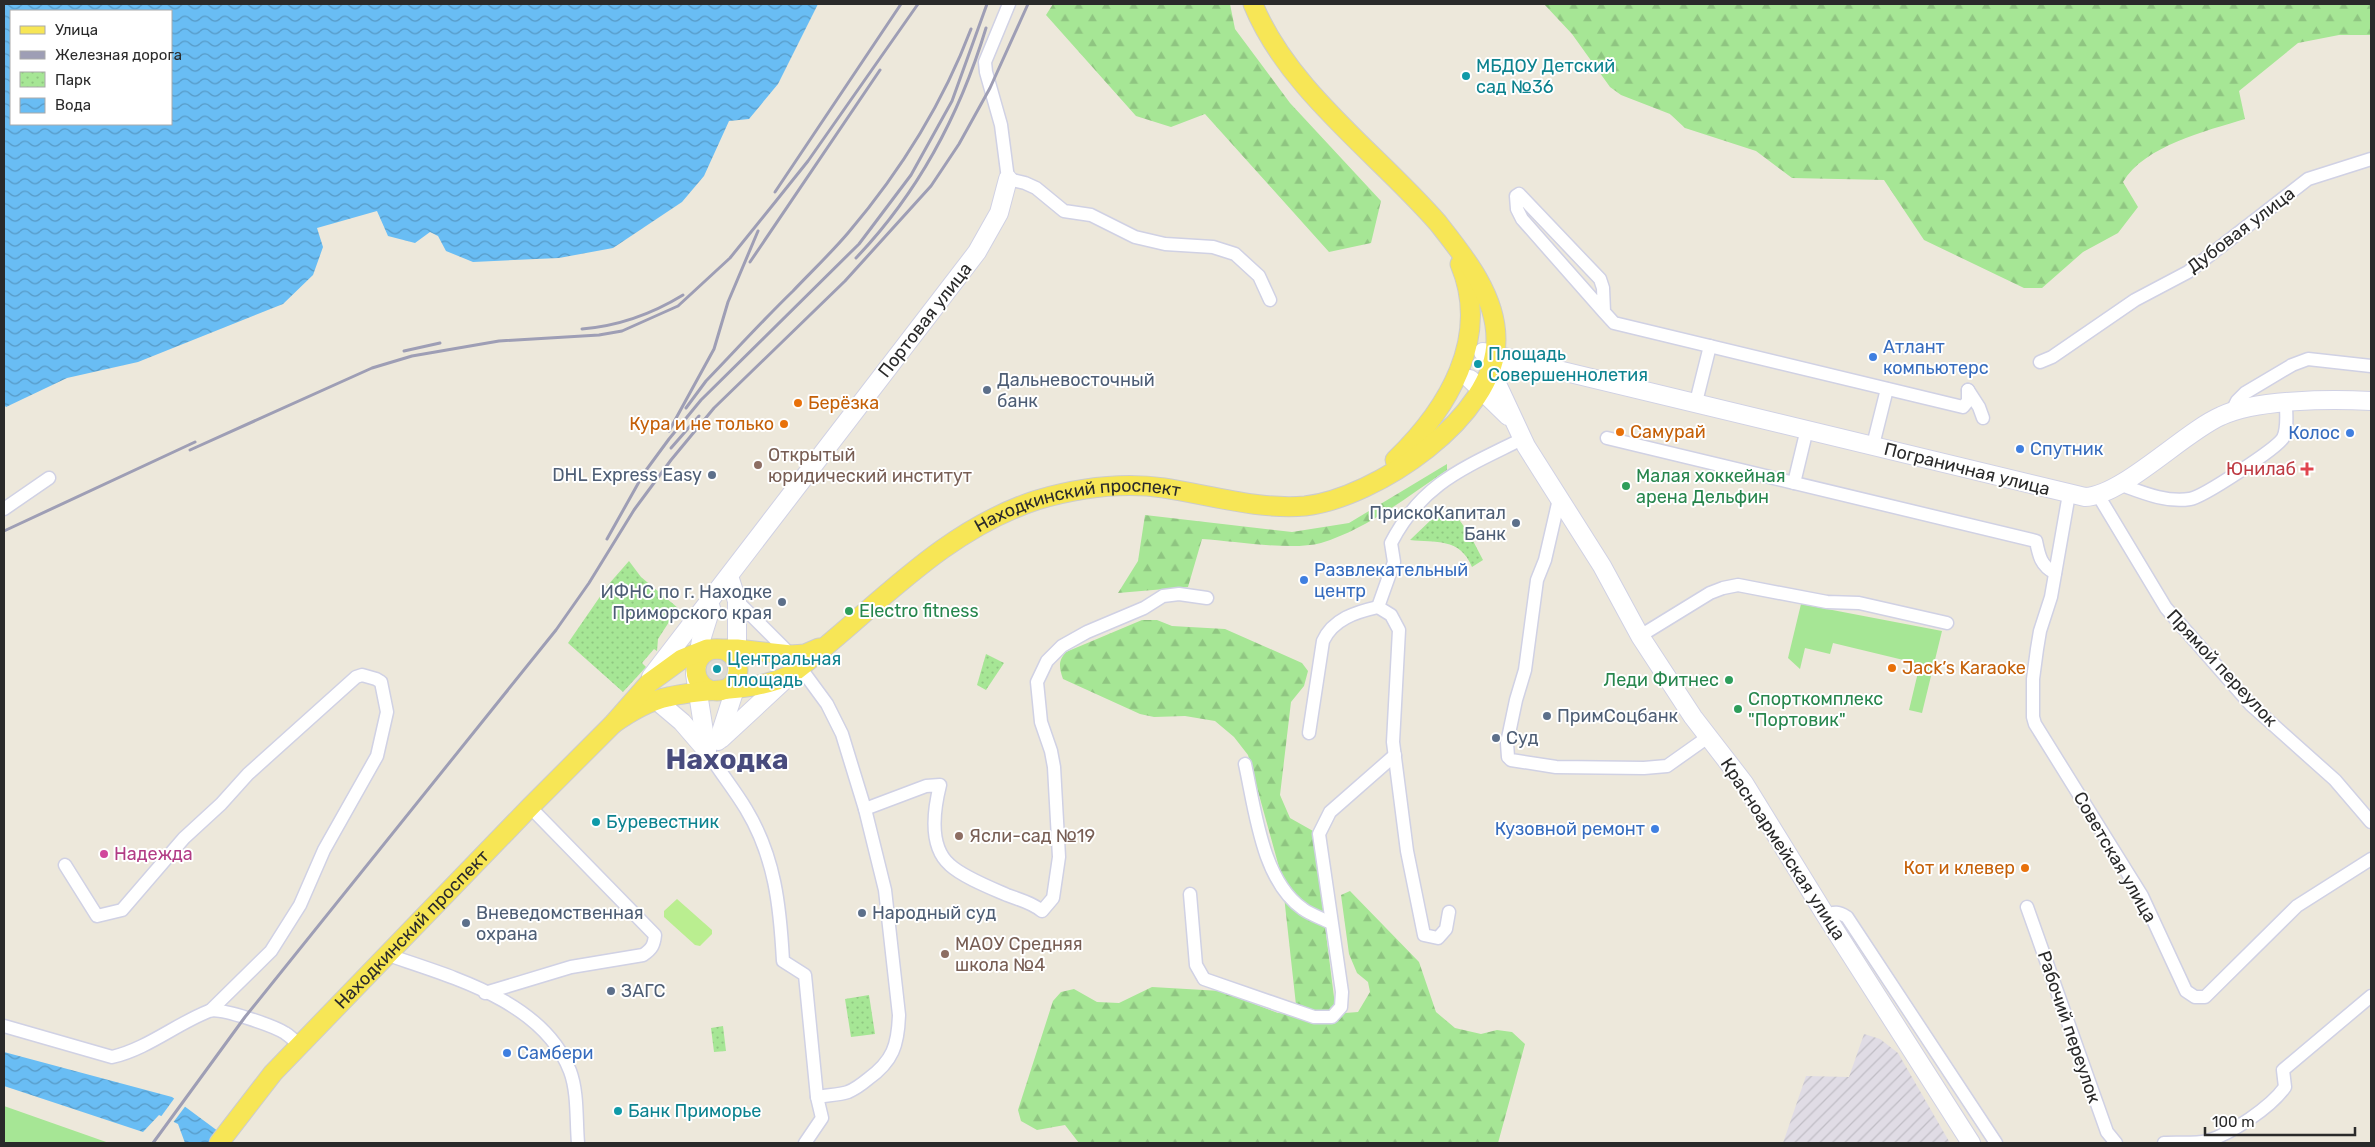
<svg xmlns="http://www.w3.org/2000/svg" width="2375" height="1147" font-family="Rubik,sans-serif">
<defs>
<pattern id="industrial-furrows" width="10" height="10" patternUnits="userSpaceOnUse" patternTransform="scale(1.25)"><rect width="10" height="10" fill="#e0dce5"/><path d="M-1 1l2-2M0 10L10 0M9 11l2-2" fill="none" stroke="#c0bdc5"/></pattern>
<pattern id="forest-firs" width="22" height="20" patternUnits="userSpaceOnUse" patternTransform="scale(1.25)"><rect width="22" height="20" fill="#a6e695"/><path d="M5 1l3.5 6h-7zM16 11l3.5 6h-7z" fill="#8fc581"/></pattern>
<pattern id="park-dots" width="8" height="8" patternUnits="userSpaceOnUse" patternTransform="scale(1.25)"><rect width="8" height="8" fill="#a6e695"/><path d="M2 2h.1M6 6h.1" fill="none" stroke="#8fc581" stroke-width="1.8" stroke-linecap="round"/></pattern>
<pattern id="water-waves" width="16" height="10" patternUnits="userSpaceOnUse" patternTransform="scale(1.25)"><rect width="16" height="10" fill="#69bdf4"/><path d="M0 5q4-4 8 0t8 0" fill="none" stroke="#579ac6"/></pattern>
</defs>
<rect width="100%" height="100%" fill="#ede8db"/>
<polygon fill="url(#industrial-furrows)" points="1864,1034 1880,1039 1898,1053 1950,1143 1783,1143 1806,1076 1849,1077"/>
<g fill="#a6e695">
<polygon points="1801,604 1942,631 1922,713 1909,710 1920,664 1833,643 1830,654 1805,648 1800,669 1788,658"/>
<polygon points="4,1106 109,1143 4,1143"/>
</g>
<g fill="url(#forest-firs)">
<polygon points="1053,4 1230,4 1235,29 1290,103 1381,201 1371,243 1329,252 1205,114 1171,127 1136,116 1046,15"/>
<path d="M 1544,4 L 2371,4 L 2371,35 L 2339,35 L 2298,43 L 2239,91 L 2245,119 C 2206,131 2144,146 2123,182 L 2138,207 L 2118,233 L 2083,252 L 2042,288 L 2024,288 L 1924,240 L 1884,180 L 1792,178 L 1756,151 L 1685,128 L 1670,114 L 1621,95 L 1610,87 L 1572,34 Z"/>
<path d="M 1447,464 L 1447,470 C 1407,497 1367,529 1321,543 C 1291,551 1235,541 1202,539 L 1188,587 L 1118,593 L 1138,561 L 1145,515 L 1292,532 L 1349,523 Z"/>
<path d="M 1142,620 L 1157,620 L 1172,626 L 1225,629 L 1302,663 L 1308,671 L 1304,686 L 1291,702 L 1280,795 L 1290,818 L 1313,831 L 1335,1005 L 1345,1013 L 1358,1012 L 1370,992 L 1368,982 L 1357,973 L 1349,954 L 1341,895 L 1350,891 L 1419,962 L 1436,1012 L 1455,1028 L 1481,1034 L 1497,1030 L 1512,1032 L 1525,1044 L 1498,1143 L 1079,1143 L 1065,1125 L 1037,1130 L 1021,1121 L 1018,1110 L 1053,1001 L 1061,992 L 1074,989 L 1097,1002 L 1119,1003 L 1152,987 L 1221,991 L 1278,1013 L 1297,1014 L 1282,878 L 1248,755 L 1234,737 L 1215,721 L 1185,716 L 1154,717 L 1140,714 L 1063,679 C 1059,667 1058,661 1066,652 Z"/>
</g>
<g fill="url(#park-dots)">
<path d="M 1453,511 L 1470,535 L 1483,560 L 1472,567 C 1460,537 1435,543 1410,540 L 1434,517 Z"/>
<polygon points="629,561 641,577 678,608 658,639 657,651 654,649 642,663 646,667 623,692 568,643 608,585"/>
<polygon points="986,654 1004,663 986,690 977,685"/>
<polygon points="869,995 875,1034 851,1037 845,999"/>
<polygon points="723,1026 726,1051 714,1052 711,1028"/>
</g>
<polygon fill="#baee90" points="677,899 712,930 712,934 700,946 695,945 664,917 664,911"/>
<circle fill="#dddad2" cx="717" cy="670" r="13"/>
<g fill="url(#water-waves)" fill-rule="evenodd">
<path d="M 4,4 L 818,4 L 778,84 L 749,119 L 729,121 L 704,176 L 682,202 L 613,248 L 559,258 L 473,262 L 446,251 L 438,236 L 430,232 L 415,243 L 388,236 L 377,211 L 317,228 L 323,247 L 313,275 L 283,304 L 138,362 L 67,378 L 6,407 L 4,405 ZM 11,11 L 171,11 L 171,124 L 11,124 Z"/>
<polygon points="4,1052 172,1097 234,1143 185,1143 178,1124 159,1115 143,1132 4,1086"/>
</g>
<polygon fill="#ede8db" points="176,1096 187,1104 172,1124 160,1118"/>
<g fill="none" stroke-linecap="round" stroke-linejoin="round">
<g stroke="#d0d1e4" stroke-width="15">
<g id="street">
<polyline points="1009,4 985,62 986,72 1001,125 1008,179 1025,183 1036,188 1064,211 1091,215 1135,237 1165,244 1213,247 1235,254 1259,276 1270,300"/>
<polyline points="1604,312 1603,288 1600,279 1519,194 1516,196 1517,209 1522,219 1604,312 1614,323 1963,407 1968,401 1968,390"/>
<polyline points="2040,362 2052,357 2135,300 2188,272 2308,179 2371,159"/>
<polyline points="1968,390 1979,407 1983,418"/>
<polyline points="1696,402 1710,346"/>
<polyline points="2232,411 2237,401 2245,393 2292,365 2308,359 2371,366"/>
<path d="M 1607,438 L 2036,541 C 2039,556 2041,566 2055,573"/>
<polyline points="1873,445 1887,389"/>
<polyline points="1794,483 1807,429"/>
<path d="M 2119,484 C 2141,492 2166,503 2190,499 C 2203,497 2276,449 2283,438 C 2288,428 2286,415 2286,404"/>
<polyline points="2069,494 2051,597 2040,631 2037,649 2033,679 2033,717 2035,724 2142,896 2186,991 2195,997 2205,997 2297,906 2371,859"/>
<polyline points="2098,495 2166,608 2251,705 2335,780 2371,822"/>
<polyline points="1559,499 1545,560 1537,580 1525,670 1516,700 1507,743 1508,757 1511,760 1556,767 1644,768 1667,766 1708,737"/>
<polyline points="4,509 49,478"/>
<path d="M 737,601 L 791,655 L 827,704 L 842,734 L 865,809 L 885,890 L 899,1015 C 898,1045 893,1061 868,1079 C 862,1084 855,1089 848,1092 C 839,1095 827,1095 817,1097"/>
<polyline points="1378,607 1391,615 1399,630 1393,742 1407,851 1424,935 1438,938 1446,929 1449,912"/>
<path d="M 1378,607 L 1394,562 L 1391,543 C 1422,483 1464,468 1522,439"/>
<polyline points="1640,636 1710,593 1723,588 1738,585 1827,602 1859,603 1947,623"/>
<path d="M 1309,733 L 1323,641 C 1333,619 1356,612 1378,607"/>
<path d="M 707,751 C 719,771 734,789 746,809 C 775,857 780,906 783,961 L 805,975 L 817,1097 L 822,1118 L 805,1143"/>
<path d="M 1245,764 C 1255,809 1262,881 1303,909 C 1311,915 1322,918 1331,923"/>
<path d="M 865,809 L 926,786 L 940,785 C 934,809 928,846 950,865 C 963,877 991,888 1007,895 C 1020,900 1031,902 1042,911 L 1053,898 L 1059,857 L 1054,767 L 1051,751 L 1041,722 L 1037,682 L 1047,661 L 1062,646 L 1087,632 L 1144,608 L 1163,596 L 1179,594 L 1207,598"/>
<polyline points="65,865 97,916 122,910 184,838 221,804 248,774 356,677 362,675 376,679 381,682 387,712 377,756 324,850 300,905 271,951 211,1010"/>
<polyline points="1190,894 1196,965 1204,979 1314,1017 1332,1017 1341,1007 1342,992 1319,834 1330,812 1395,755"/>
<polyline points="2027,907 2107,1132 2116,1143"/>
<path d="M 1826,916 C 1834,911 1839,912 1847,917 L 1996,1143"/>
<path d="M 388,955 C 452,977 543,1001 570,1071 C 578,1092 576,1120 578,1143"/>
<path d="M 485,993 L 571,967 L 643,955 C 652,949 654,945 655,935 L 530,807"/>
<path d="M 4,1026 L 112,1057 C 147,1049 176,1024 209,1011 C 220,1007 274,1026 285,1033 C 290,1036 295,1041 299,1045"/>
<path d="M 2164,1143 C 2178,1142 2194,1144 2207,1141 C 2231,1134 2271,1107 2285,1087 L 2283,1070 L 2371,996"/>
</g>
</g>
<g stroke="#d0d1e4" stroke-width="20">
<g id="secondary">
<path d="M 1483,352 L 2085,497 C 2122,496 2184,432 2221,416 C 2257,399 2331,399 2371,401"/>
<polyline points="1547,367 1521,367 1491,371 1526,446 1602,566 1640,636 1693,717 1744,783 1826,916 1971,1143"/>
<polyline points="1470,379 1508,416"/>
<polyline points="651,677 977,252 999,213 1008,179"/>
<polyline points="656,700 682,722 707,751"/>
<polyline points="721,739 790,675"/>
<polyline points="718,741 735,689 737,670 737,601 729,576"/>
<polyline points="707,751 695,674 701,640 711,608"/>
</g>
</g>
<g stroke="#ccc" stroke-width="21">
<g id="primary">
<path d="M 1395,460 C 1448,409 1491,338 1460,264"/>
<circle cx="717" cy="670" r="21"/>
<path id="s1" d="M 613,724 C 630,712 648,701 668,697 C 708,687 752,693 790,675 C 871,614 938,532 1037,500 C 1078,488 1122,482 1164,488 C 1210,495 1258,510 1305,506 C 1375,498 1497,417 1496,339 C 1496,295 1464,256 1438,223 C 1377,153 1288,90 1253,4"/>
<path id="s2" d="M 219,1143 L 273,1073 L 530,807 L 613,724 L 649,683 L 682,659 L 707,649 L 737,649 L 791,655 L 805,654 L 819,648"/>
</g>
</g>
<use href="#street" stroke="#fff" stroke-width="12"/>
<use href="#secondary" stroke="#fff" stroke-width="18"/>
<use href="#primary" stroke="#f7e656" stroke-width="19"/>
<g stroke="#9e9eb5" stroke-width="3">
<polyline points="775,192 901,4"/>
<path d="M 856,258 C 918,193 960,114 986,28"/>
<polyline points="750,262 880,70"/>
<path d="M 582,329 C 618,326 652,314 683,295"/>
<polyline points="404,351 440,343"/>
<path d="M 686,408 L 706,381 C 735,351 763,320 793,291 C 811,272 831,253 848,233 C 899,173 943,103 971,29"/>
<polyline points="669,431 714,349 728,302 758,231"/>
<polyline points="671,448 699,416"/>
<polyline points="190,450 372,368 412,356 499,341 599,335 622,331 678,306 730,258 776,201 808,161 918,4"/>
<polyline points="4,531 195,442"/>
<polyline points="607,539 644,473 669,439 701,400 859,244 911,175 952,101 987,4"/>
<polyline points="153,1143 245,1017 556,630 589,583 634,510 671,460 714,408 845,281 931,186 959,144 990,88 1028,4"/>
</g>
</g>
<g fill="#0f9aa8" stroke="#fff" stroke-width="2">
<circle cx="1466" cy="76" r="5"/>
<circle cx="1478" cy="364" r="5"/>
<circle cx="717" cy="669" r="5"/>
<circle cx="596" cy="822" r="5"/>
<circle cx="618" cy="1111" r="5"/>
</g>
<g fill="#3f7fe0" stroke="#fff" stroke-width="2">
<circle cx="1873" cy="357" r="5"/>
<circle cx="2350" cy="433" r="5"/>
<circle cx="2020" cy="449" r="5"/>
<circle cx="1304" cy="580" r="5"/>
<circle cx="1655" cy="829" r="5"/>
<circle cx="507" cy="1053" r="5"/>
</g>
<g fill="#5c6f8a" stroke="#fff" stroke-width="2">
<circle cx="987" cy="390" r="5"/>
<circle cx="712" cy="475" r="5"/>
<circle cx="1516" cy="523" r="5"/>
<circle cx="782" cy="602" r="5"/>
<circle cx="1547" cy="716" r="5"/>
<circle cx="1496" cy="738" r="5"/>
<circle cx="862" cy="913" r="5"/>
<circle cx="466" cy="923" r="5"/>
<circle cx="611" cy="991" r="5"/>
</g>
<g fill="#e8710a" stroke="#fff" stroke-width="2">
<circle cx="798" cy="403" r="5"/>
<circle cx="784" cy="424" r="5"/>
<circle cx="1620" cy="432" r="5"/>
<circle cx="1892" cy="668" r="5"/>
<circle cx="2025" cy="868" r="5"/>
</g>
<g fill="#8d6e63" stroke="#fff" stroke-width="2">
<circle cx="758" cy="465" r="5"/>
<circle cx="959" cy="836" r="5"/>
<circle cx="945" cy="954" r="5"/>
</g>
<path fill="#e0444e" stroke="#fff" stroke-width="2" d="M2304.5 461.5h5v5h5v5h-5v5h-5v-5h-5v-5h5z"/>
<g fill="#2e9e5b" stroke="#fff" stroke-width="2">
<circle cx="1626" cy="486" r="5"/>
<circle cx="849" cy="611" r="5"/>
<circle cx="1729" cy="680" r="5"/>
<circle cx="1738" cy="709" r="5"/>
</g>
<circle fill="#d1479c" stroke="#fff" stroke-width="2" cx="104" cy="854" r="5"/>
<g text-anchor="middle" stroke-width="4" stroke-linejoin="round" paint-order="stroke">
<g font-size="18" fill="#0d838f" stroke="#fff" text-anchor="start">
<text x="1476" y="72">МБДОУ Детский<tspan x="1476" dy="21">сад №36</tspan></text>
<text x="1488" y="360">Площадь<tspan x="1488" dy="21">Совершеннолетия</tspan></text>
<text x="727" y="665">Центральная<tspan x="727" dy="21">площадь</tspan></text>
<text x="606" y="828">Буревестник</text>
<text x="628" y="1117">Банк Приморье</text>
</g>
<g font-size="18" fill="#2a2a2a" stroke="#fff">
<text transform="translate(2241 230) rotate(-37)" y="6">Дубовая улица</text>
<text transform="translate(925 320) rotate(-52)" y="6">Портовая улица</text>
<text transform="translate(1967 469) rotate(14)" y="6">Пограничная улица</text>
<text dy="6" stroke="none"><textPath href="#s1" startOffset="530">Находкинский проспект</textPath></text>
<text transform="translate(2222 668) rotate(47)" y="6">Прямой переулок</text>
<text transform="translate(1783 849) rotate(57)" y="6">Красноармейская улица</text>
<text transform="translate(2115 857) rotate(60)" y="6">Советская улица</text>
<text dy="6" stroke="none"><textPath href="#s2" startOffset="288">Находкинский проспект</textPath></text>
<text transform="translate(2069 1027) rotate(71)" y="6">Рабочий переулок</text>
</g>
<g font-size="18" fill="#366cbe" stroke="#fff" text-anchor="start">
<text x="1883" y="353">Атлант<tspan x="1883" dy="21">компьютерс</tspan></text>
<text x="2340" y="439" text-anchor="end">Колос</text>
<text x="2030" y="455">Спутник</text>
<text x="1314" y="576">Развлекательный<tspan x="1314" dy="21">центр</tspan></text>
<text x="1645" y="835" text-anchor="end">Кузовной ремонт</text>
<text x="517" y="1059">Самбери</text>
</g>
<g font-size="18" fill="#4e5e75" stroke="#fff" text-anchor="start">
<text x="997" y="386">Дальневосточный<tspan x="997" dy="21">банк</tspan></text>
<text x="702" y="481" text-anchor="end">DHL Express Easy</text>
<text x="1506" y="519" text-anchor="end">ПрискоКапитал<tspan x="1506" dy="21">Банк</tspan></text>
<text x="772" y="598" text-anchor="end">ИФНС по г. Находке<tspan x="772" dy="21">Приморского края</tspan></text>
<text x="1557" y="722">ПримСоцбанк</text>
<text x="1506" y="744">Суд</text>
<text x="476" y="919">Вневедомственная<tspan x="476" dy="21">охрана</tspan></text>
<text x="872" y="919">Народный суд</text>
<text x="621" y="997">ЗАГС</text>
</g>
<g font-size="18" fill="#c56008" stroke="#fff" text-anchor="start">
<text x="808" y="409">Берёзка</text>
<text x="774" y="430" text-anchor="end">Кура и не только</text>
<text x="1630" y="438">Самурай</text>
<text x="1902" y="674">Jack’s Karaoke</text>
<text x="2015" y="874" text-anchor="end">Кот и клевер</text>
</g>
<g font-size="18" fill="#785e54" stroke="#fff" text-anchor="start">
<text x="768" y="461">Открытый<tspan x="768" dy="21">юридический институт</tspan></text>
<text x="969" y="842">Ясли-сад №19</text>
<text x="955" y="950">МАОУ Средняя<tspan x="955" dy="21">школа №4</tspan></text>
</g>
<g font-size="18" fill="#be3a42" stroke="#fff" text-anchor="end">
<text x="2296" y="475">Юнилаб</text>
</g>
<g font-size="18" fill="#27864d" stroke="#fff" text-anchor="start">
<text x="1636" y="482">Малая хоккейная<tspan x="1636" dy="21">арена Дельфин</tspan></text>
<text x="859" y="617">Electro fitness</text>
<text x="1719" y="686" text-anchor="end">Леди Фитнес</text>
<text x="1748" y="705">Спорткомплекс<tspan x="1748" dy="21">"Портовик"</tspan></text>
</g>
<g font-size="18" fill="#b23c85" stroke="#fff" text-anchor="start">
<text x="114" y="860">Надежда</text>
</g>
<g font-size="28" font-weight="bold" fill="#484b7d" stroke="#fff">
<text x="727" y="769">Находка</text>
</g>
</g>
<rect width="2375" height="1147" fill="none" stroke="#2a2a2a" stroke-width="10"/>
<rect x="10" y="10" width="162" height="115" fill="#ffffff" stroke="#aaaaaa"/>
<rect x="20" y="26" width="25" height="8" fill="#f7e656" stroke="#aaaaaa"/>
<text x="55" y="35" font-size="15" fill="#2a2a2a">Улица</text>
<rect x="20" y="51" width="25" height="8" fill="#9e9eb5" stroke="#aaaaaa"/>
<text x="55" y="60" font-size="15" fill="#2a2a2a">Железная дорога</text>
<rect x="20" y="72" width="25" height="15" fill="url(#park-dots)" stroke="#aaaaaa"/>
<text x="55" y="85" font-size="15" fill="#2a2a2a">Парк</text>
<rect x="20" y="98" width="25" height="15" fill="url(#water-waves)" stroke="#aaaaaa"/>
<text x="55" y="110" font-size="15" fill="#2a2a2a">Вода</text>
<path d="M2205 1127v8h150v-8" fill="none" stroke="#2a2a2a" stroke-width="2.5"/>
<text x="2212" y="1127" font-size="15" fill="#2a2a2a" stroke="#ffffff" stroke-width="4" paint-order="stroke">100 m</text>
</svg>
